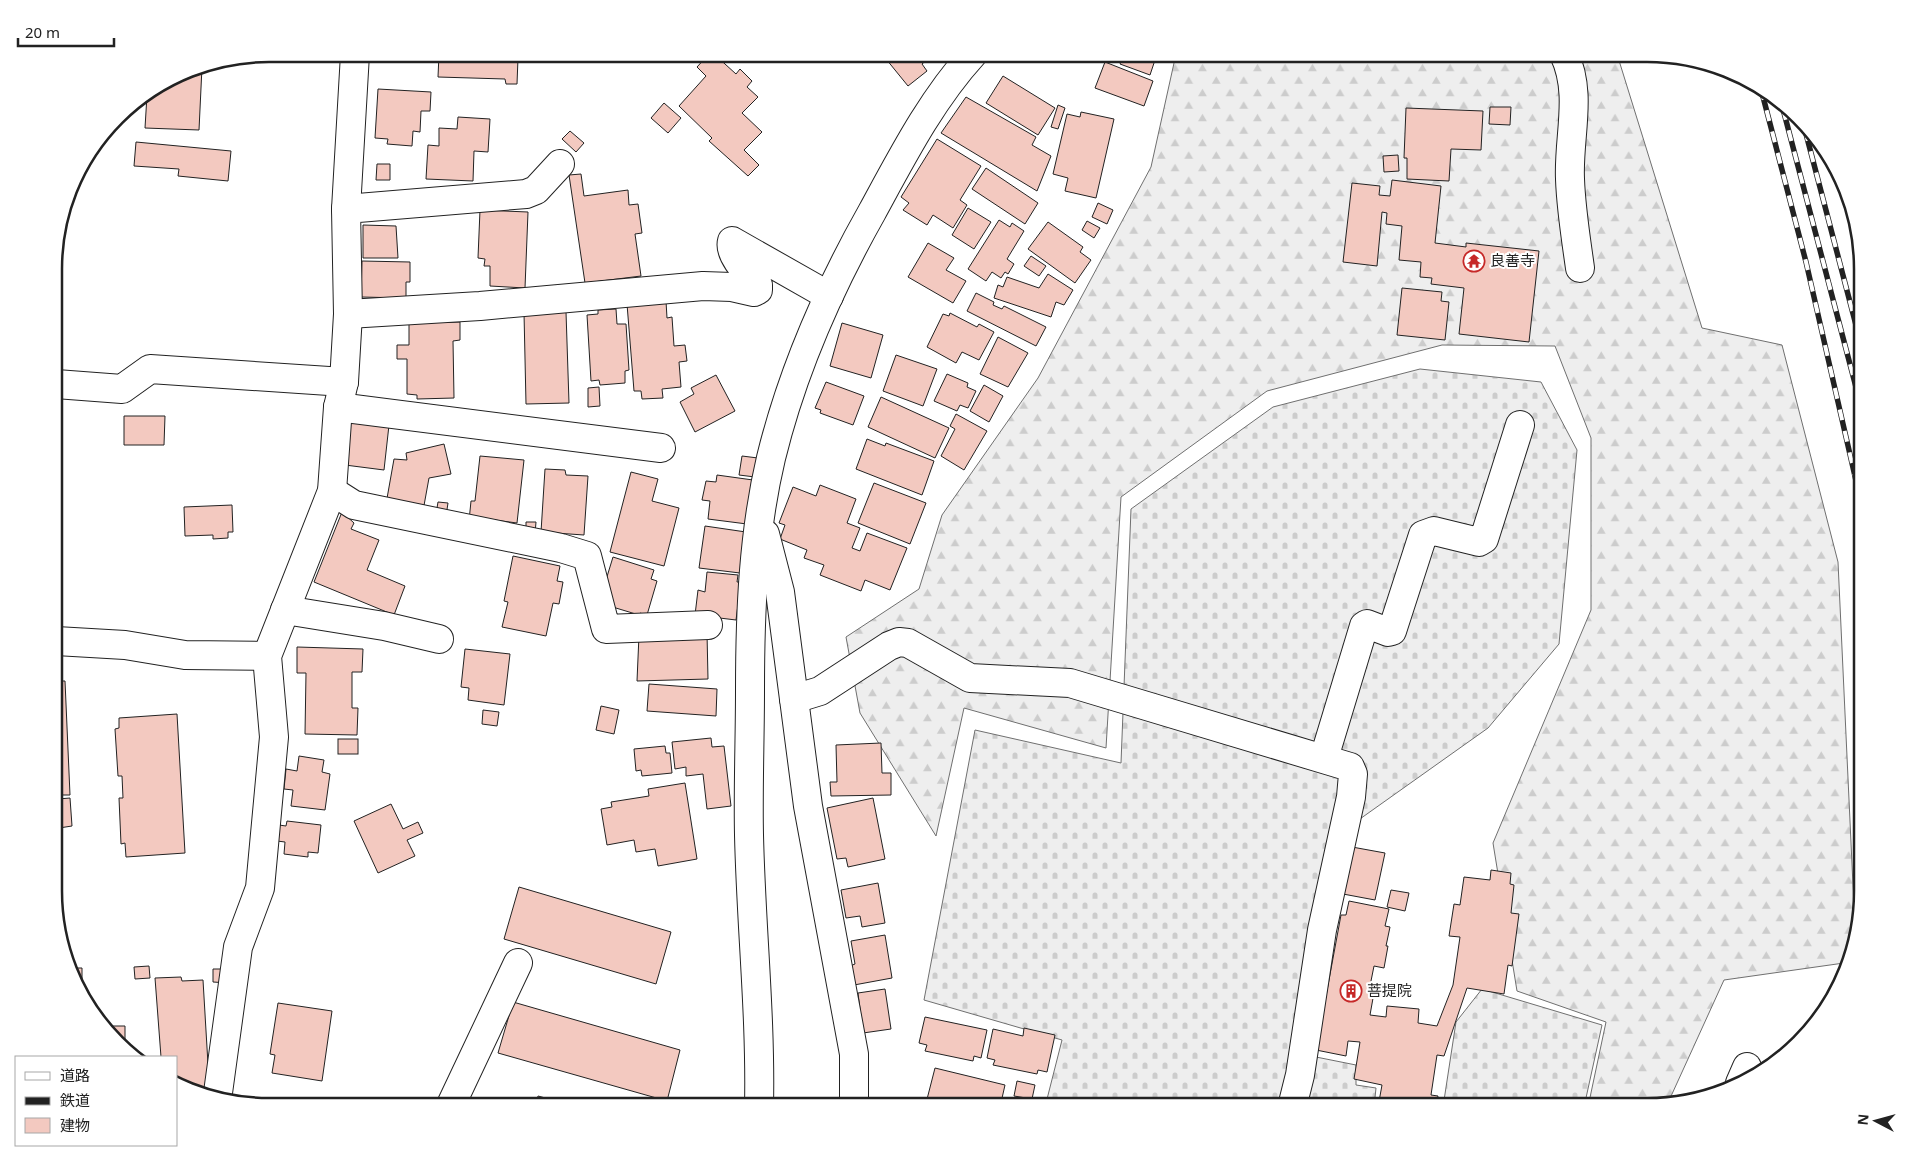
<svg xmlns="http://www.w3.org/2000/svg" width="1916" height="1161" font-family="'Noto Sans','Noto Sans JP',sans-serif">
<defs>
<pattern id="forest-firs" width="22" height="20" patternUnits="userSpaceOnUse" patternTransform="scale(1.25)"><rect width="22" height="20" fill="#eee"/><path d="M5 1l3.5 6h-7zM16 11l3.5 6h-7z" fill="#ccc"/></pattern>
<pattern id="cemetery-stones" width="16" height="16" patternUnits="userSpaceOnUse" patternTransform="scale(1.25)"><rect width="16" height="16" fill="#eee"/><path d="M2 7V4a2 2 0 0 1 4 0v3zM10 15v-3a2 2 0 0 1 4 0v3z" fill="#ccc"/></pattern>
</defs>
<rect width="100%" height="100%" fill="#fff"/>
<polygon fill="url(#forest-firs)" stroke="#6f6f6f" points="1176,54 1617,54 1702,328 1782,345 1838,562 1855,929 1844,963 1724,980 1667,1105 1660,1107 1588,1107 1606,1022 1517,991 1493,843 1591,610 1591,438 1555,346 1442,345 1267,391 1121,497 1106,748 964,708 936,836 860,713 846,637 919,589 942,515 1038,378 1151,167"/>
<g fill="url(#cemetery-stones)" stroke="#6f6f6f">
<polygon points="1420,369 1541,382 1577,450 1559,644 1488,728 1343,831 1306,1055 1356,1065 1356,1085 1376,1088 1374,1107 1045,1107 1062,1040 924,1000 975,730 1121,763 1131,509 1273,407"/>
<polygon points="1482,989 1602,1025 1584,1107 1443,1107 1456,1022"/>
</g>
<g fill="#f3c9c0" stroke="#222">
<polygon points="439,54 506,54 506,58 518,58 517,84 506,84 505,79 438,77"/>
<polygon points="709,54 714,54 736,74 740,69 752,81 747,87 758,97 742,113 762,132 744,150 759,165 748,176 709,141 712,138 679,106 706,76 697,67"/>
<polygon points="882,54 934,54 922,64 927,71 908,86"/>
<polygon points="1124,54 1157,54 1150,75 1120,64"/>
<polygon points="1105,62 1153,81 1144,106 1095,88"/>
<polygon points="202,67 199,130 145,128 147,95 187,70"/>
<polygon points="1003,76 1055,108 1038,135 986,103"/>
<polygon points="378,89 431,92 430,111 421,111 420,132 413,131 412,146 387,144 388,139 375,138"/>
<polygon points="966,97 1036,137 1032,145 1051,156 1037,191 941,133"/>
<polygon points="664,103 681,118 668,133 651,118"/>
<polygon points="1058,105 1065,108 1058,129 1051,127"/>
<polygon points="1490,107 1511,107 1510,125 1489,124"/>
<polygon points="1406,108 1483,111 1481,150 1451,149 1449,181 1407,179 1407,158 1404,158"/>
<polygon points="1081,112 1114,119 1096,198 1065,191 1068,178 1053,174 1067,114 1080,117"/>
<polygon points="458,117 490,119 488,152 474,151 473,181 426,179 428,145 439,146 439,128 457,129"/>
<polygon points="570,131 584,143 576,152 562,139"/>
<polygon points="937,139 981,166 960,200 967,205 953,228 933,215 927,225 903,210 909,203 901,197"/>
<polygon points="136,142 231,151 228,181 178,176 179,169 134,166"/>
<polygon points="1398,155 1399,171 1384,172 1383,156"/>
<polygon points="377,164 390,164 390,180 376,180"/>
<polygon points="986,168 1038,203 1025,224 972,189"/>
<polygon points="581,174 584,196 628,190 629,205 638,204 642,233 635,234 641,276 585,283 569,175"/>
<polygon points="1392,180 1441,186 1435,243 1466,247 1466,243 1539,251 1529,342 1459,334 1464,288 1431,284 1432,278 1420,277 1421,262 1399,260 1402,226 1386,224 1387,213 1382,212 1377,266 1343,262 1352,183 1380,186 1379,195 1390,196"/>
<polygon points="1098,203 1113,210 1107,224 1092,217"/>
<polygon points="968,208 991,222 974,249 952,235"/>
<polygon points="480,210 528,212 525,288 490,286 490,266 484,266 485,259 478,258"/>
<polygon points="999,220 1010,227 1012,223 1024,231 1007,259 1014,264 1008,274 1005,272 1001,278 992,272 986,281 968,269"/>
<polygon points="1087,221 1100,228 1094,238 1082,230"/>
<polygon points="1048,222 1083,247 1080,252 1091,260 1075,283 1028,249"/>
<polygon points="363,225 396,226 398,258 363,258"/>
<polygon points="928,243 954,258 946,270 966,281 953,303 908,277"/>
<polygon points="1031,256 1046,266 1039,276 1024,266"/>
<polygon points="362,261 410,262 410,282 406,282 406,298 361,297"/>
<polygon points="1048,274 1073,290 1064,305 1056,302 1051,317 994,298 998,285 1003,287 1007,277 1039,288"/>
<polygon points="1402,288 1442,292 1441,301 1449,302 1445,340 1397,335"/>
<polygon points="976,293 994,302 993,305 1002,309 1004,306 1046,327 1036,346 967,311"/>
<polygon points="666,301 667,318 672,317 674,346 685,345 687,361 679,362 681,387 662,389 663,398 642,399 641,391 634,391 627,304"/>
<polygon points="616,309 617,324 626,324 629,370 625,371 625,383 600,385 599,380 591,381 587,315 598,314 598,310"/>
<polygon points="566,312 569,403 526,404 524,313"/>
<polygon points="950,313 977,327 979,324 994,332 979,360 962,352 956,363 927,347 943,314 949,316"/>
<polygon points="460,322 460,340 453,341 454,398 417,399 417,395 407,394 407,359 397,359 397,345 409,345 409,323"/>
<polygon points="842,323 883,335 871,378 830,366"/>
<polygon points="998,337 1028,353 1008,387 980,374"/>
<polygon points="896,355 937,369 923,406 883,391"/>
<polygon points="947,374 968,383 967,387 976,391 968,408 960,405 957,411 934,401"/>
<polygon points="716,375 735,411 695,432 680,402 694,394 691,388"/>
<polygon points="826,382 864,396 853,425 820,413 821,410 815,408"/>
<polygon points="984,385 1003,396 989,422 970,411"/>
<polygon points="599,387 600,406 588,407 588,388"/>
<polygon points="881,397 949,428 935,458 868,427"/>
<polygon points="956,414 987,431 964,470 941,456 955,429 950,426"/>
<polygon points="124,416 165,416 164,445 124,445"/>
<polygon points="351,420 389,425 384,470 345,465"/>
<polygon points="867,439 885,446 886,443 934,461 922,495 856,469"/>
<polygon points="444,444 451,474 429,478 423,511 386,504 394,459 407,460 406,453"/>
<polygon points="480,456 524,460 517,523 487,519 469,521 471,501 475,501"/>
<polygon points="742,456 758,458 755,477 739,475"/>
<polygon points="545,469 565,470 566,475 588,476 584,535 541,532"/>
<polygon points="631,472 658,479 652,501 679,508 664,566 610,552"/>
<polygon points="717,475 753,480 747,524 708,519 710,501 702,500 706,481 716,482"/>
<polygon points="874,483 926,503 910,544 858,523"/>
<polygon points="820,485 856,499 847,523 860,528 852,548 860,551 867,533 907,548 890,590 865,580 861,591 820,575 824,565 804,558 807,550 780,539 785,525 779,523 793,487 816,496"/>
<polygon points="438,502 448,503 446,516 436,514"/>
<polygon points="232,505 233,532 228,532 228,538 213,539 213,535 185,536 184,507"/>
<polygon points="342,512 354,523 351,529 379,540 367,570 405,586 394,615 314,582"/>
<polygon points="526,522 536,522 535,534 526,534"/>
<polygon points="705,526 746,532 740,573 699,568"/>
<polygon points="513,556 560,566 557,581 563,582 559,604 553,603 546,636 502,627 508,602 504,601"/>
<polygon points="613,557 654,570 651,579 657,581 647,615 640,613 639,615 606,605 602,593"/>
<polygon points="707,572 738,575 737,582 741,582 736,620 695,615 698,590 705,592"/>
<polygon points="707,633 708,679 637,681 639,635"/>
<polygon points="297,647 363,649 362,672 352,672 352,708 358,708 357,735 305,734 306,673 297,673"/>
<polygon points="465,649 510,654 504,705 468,700 469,688 461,687"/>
<polygon points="56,681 65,681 70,795 56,795"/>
<polygon points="649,684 717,689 716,716 647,711"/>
<polygon points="601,706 619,710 614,734 596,730"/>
<polygon points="483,710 499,712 497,726 482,724"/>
<polygon points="177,714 185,853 126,857 125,843 121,844 119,798 123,798 122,776 118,776 115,729 119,728 119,718"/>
<polygon points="711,738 712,747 724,746 731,806 707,809 703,774 686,776 686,767 675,769 672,742"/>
<rect x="338" y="739" width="20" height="15"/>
<polygon points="881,743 882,773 891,773 891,795 831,796 830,782 837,782 836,745"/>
<polygon points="665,746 666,753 670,753 672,773 642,776 641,770 636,771 634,749"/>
<polygon points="299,756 324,760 322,772 330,774 325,810 291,806 293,790 284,789 286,769 297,771"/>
<polygon points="685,783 697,859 658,866 655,849 636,852 634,840 607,845 601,809 612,807 611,802 649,796 648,789"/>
<polygon points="70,798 72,826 59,828 58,799"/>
<polygon points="873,798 885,859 848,867 846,858 837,859 827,808"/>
<polygon points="391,804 403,829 418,822 423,833 407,840 415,856 378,873 354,821"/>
<polygon points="287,821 321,825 318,853 308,852 308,857 284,854 285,842 277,841 279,825 286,826"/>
<polygon points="1352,847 1385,853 1375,900 1343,894"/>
<polygon points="1491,870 1511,873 1510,884 1514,885 1511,913 1519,914 1512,966 1508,965 1504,994 1467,988 1444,1056 1437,1055 1431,1095 1438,1096 1436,1107 1378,1107 1382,1085 1354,1079 1360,1042 1348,1041 1346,1056 1316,1050 1341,915 1346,915 1349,901 1389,909 1385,926 1390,927 1386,946 1388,946 1384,968 1374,966 1370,986 1375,987 1370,1015 1386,1017 1387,1006 1419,1009 1418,1023 1437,1026 1453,985 1460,937 1449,936 1454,904 1460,905 1464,877 1490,880"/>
<polygon points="878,883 885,923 862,927 860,916 846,918 841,890"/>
<polygon points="519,887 671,932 656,984 504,939"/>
<polygon points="1391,890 1409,893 1405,911 1387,907"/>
<polygon points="885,935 892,978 854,985 850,966 855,964 851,941"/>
<polygon points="149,966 150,978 135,979 134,967"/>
<polygon points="74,968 82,968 82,986 81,986"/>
<polygon points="213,969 230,969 229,983 213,982"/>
<polygon points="181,977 182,981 203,980 210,1098 176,1084 176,1057 161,1057 155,978"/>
<polygon points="885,989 891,1029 863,1033 858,993"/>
<polygon points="513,1002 680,1050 667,1101 498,1053"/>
<polygon points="278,1003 332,1011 322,1081 272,1073 275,1055 270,1054"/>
<polygon points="925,1017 987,1030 981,1058 974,1056 973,1061 925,1051 927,1045 919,1043"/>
<polygon points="106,1026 125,1026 125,1044"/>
<polygon points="1024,1028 1055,1035 1047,1072 1038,1070 1037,1074 993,1065 995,1060 987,1058 993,1029 1023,1036"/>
<polygon points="935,1068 1005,1085 1000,1107 925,1107"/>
<polygon points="1017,1081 1035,1085 1032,1099 1014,1096"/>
<polygon points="538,1096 579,1107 535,1107"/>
<polygon points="240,1097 298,1107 269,1107 239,1103"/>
</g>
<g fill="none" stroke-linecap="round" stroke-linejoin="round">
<g stroke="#222" stroke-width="30">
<g id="minor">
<path d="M 1564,54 C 1583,94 1568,137 1570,179 C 1571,209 1576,239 1580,268"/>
<polyline points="346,209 355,54"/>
<path d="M 348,314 L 480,306 L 703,286 L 732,287 L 754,292 L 758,290 L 758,285 C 749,275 728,255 732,241 L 829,296"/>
<polyline points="56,384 122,389 150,369 344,382"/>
<polyline points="338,407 661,448"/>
<polyline points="332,491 354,505 561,548 587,556 606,629 708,625"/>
<polyline points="765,534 780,592 808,806 854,1054 854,1107"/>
<polyline points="285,610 384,626 439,639"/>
<polyline points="56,641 125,645 185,655 267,656"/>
<polyline points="794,699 820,691 889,646 899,642 908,643 970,678 1070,683 1350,767 1353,774 1351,797 1322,930 1300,1075 1292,1107"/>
<polyline points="1324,758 1364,626 1367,624 1388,632 1392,631 1423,535 1434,531 1479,542 1484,539 1520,425"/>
<polyline points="1740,1083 1747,1067"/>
<polyline points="217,1100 238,947 260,888 274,737 267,656 332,491 338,407 344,382 348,314 346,209 526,194 536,190 560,164"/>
<polyline points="450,1107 518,963"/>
<path d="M 759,1107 C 761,1016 751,926 749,835 C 748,787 750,739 750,690 C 750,613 753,534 771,458 C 792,372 828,290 872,212 C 902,157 931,100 973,54"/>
</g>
</g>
<use href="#minor" stroke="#fff" stroke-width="28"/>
<g stroke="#222" stroke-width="5.5">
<g id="rail">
<polyline points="1761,89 1806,262 1862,507"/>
<polyline points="1783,109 1862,410"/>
<polyline points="1805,130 1862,348"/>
</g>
</g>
<use href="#rail" stroke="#fff" stroke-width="4" stroke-dasharray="11" stroke-linecap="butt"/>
</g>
<defs>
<g id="temple-ring" transform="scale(1.125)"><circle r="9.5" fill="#fff" stroke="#c62828" stroke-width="1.5"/><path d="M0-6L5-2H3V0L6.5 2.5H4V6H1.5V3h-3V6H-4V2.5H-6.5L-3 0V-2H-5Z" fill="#c62828"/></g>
<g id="building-ring" transform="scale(1.125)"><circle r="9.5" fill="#fff" stroke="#c62828" stroke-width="1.5"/><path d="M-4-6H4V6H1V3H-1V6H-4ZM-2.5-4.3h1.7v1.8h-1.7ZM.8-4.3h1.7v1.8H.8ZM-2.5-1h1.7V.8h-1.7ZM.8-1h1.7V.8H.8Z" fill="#c62828"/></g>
</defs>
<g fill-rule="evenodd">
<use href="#temple-ring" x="1474" y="261"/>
<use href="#building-ring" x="1351" y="991"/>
</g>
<g text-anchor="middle" stroke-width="4" stroke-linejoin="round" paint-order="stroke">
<g font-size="15" fill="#222" stroke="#fff" text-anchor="start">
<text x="1490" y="266">良善寺</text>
<text x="1367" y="996">菩提院</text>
</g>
</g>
<path d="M0 0H1916V1161H0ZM269 62H1647A207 207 0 0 1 1854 269V891A207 207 0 0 1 1647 1098H269A207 207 0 0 1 62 891V269A207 207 0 0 1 269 62Z" fill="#fff" fill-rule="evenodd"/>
<path fill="none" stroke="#222" stroke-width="2.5" d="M269 62H1647A207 207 0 0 1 1854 269V891A207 207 0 0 1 1647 1098H269A207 207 0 0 1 62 891V269A207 207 0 0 1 269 62Z"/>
<rect x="15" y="1056" width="162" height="90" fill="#ffffff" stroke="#a7a7a7"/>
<rect x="25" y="1072" width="25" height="8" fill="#ffffff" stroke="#a7a7a7"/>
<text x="60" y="1081" font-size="15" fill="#222222">道路</text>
<rect x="25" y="1097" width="25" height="8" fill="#222222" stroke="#a7a7a7"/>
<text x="60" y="1106" font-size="15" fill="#222222">鉄道</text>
<rect x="25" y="1118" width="25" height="15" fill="#f3c9c0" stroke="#a7a7a7"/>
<text x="60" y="1131" font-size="15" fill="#222222">建物</text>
<g transform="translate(1876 1121) rotate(276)" stroke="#ffffff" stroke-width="4" paint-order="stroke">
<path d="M0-4L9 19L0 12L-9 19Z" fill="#222222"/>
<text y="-8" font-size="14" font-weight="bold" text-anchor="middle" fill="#222222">N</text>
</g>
<path d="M18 38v8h96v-8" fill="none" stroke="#222222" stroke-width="2.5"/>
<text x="25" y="38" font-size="15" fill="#222222" stroke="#ffffff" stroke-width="4" paint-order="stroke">20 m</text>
</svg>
